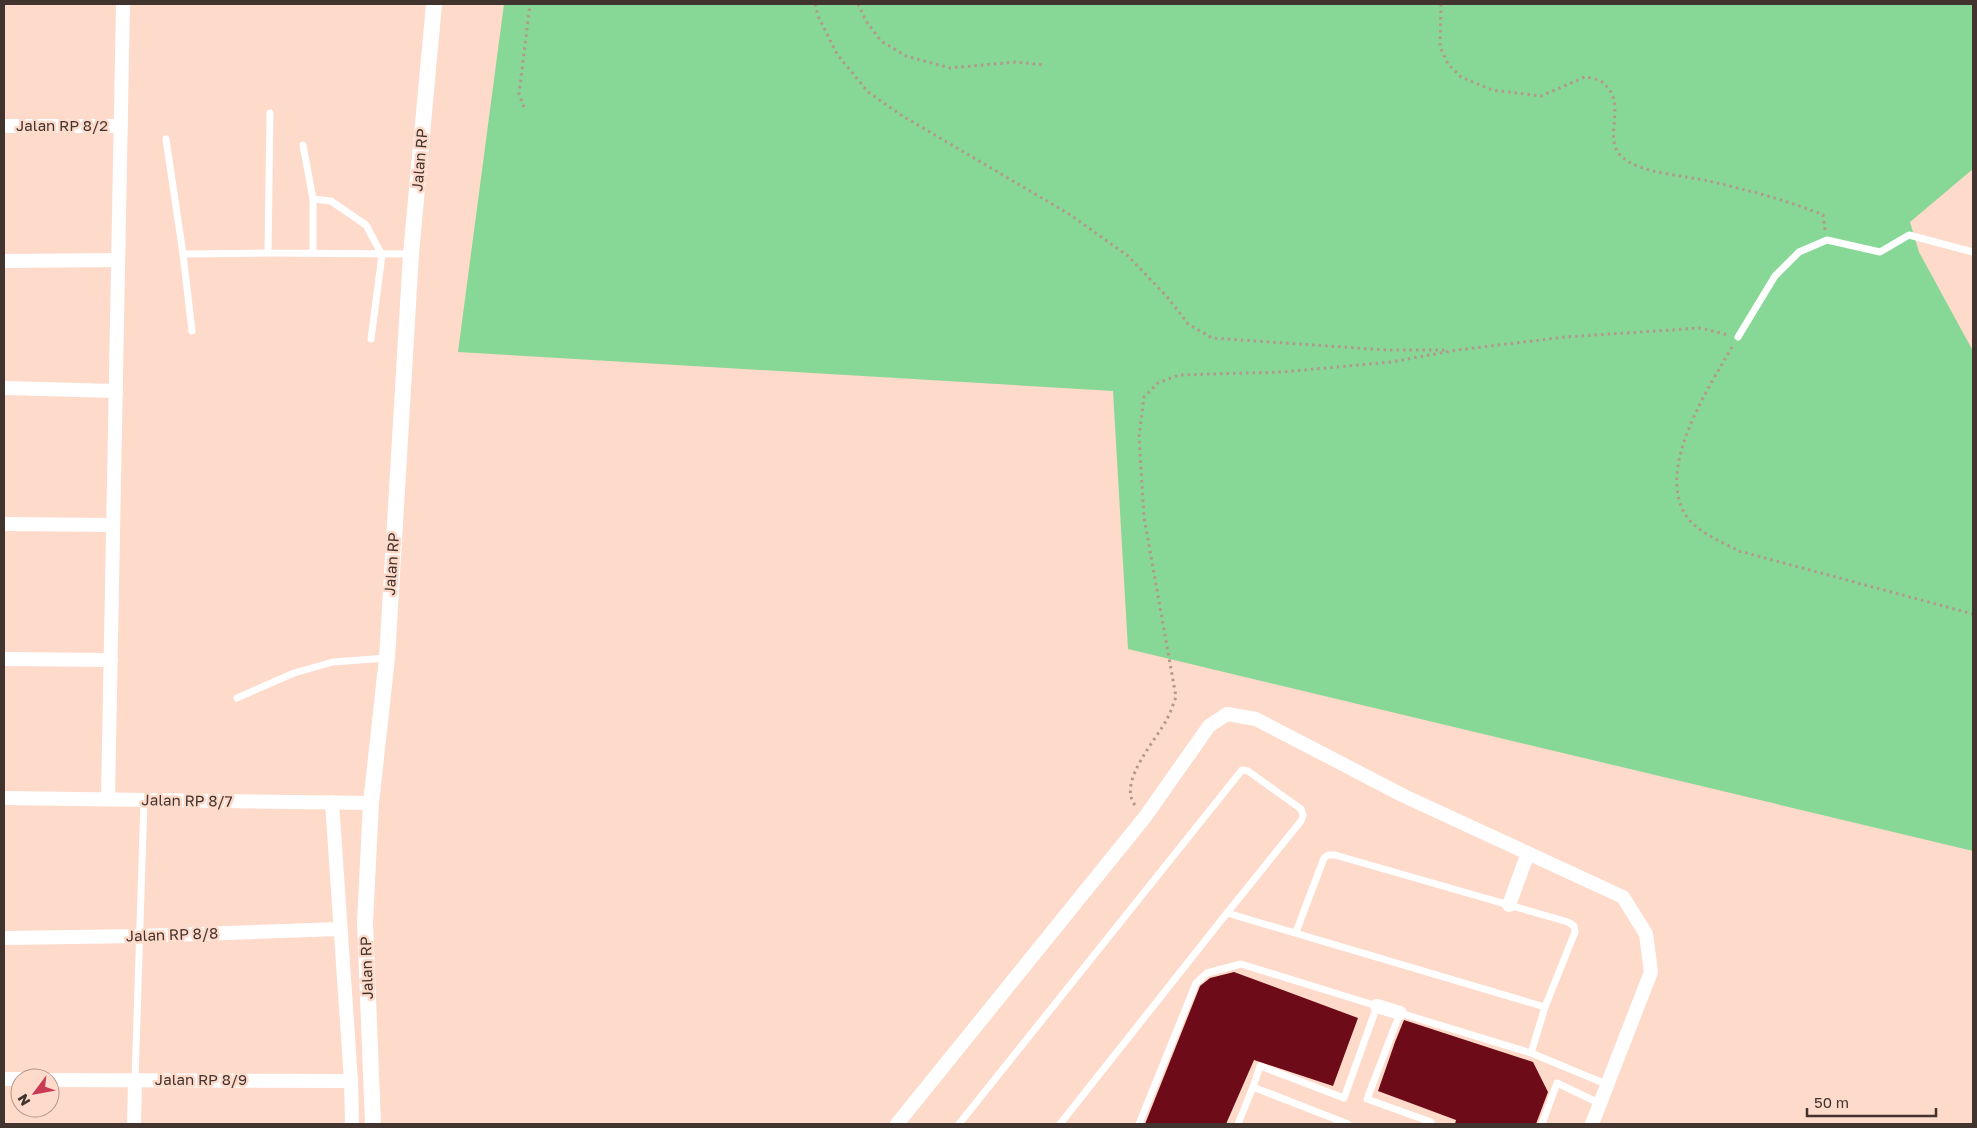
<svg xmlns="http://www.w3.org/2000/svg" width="1977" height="1128" font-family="'Golos Text',sans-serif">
<rect width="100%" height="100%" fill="#fedaca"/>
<polygon fill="#87d896" points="504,4 1973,4 1973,169 1910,222 1919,252 1973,351 1973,851 1128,649 1113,391 458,352"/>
<g fill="#6d0c18">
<polygon points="1234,972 1358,1018 1333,1086 1254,1060 1226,1124 1145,1124 1200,986 1210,978"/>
<polygon points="1404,1020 1533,1062 1548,1092 1536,1124 1455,1124 1456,1120 1378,1091 1395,1042"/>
</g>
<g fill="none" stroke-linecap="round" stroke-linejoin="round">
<g stroke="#b3988c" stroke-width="3" stroke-dasharray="2.5 4" stroke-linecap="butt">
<polyline points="815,4 818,16 837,54 868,92 901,115 1069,214 1128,256 1169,299 1188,324 1212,338 1386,350 1447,350"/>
<polyline points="858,4 866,21 881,41 906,56 950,68 1016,62 1045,65"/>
<path d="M 1441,4 L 1440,47 L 1448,64 L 1461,77 L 1492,90 L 1541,96 L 1585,77 C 1591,78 1599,79 1603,83 C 1629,104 1601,138 1622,157 C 1639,173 1686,176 1709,181 C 1747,190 1787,200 1823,215 L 1825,230"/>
<polyline points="524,107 519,94 530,4"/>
<path d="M 1732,347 C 1708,389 1657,466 1685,514 C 1696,532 1722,542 1739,551 L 1973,614"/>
<path d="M 1135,805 C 1117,782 1157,739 1167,719 C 1171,712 1173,704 1176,697 L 1144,517 L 1139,437 L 1144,397 L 1158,383 L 1179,375 L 1282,372 L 1391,362 L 1457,350 L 1565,337 L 1701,328 L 1728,335"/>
</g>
<g stroke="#fff" stroke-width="7">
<polyline points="270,113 268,253 410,254"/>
<polyline points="166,139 183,254 192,331"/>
<polyline points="303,145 313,199 313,253"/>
<polyline points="313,199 331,201 366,225 382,255 371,339"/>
<polyline points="183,254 268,253"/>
<polyline points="1738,337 1775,276 1799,252 1827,240 1880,252 1909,235 1973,252"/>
<polyline points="237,698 294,673 333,662 387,658"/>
<polyline points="1296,932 1324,858 1328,855 1335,855 1568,922 1574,926 1575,932 1545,1007 1531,1053"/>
<polyline points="135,1080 144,800"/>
<polyline points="959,1124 1242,770 1248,771 1301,809 1303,815 1301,821 1227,913 1545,1007"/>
<polyline points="1060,1124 1227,913"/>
<polyline points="1139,1124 1196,983 1207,973 1241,964 1377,1006 1344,1098 1260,1066 1253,1087"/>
<polyline points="1238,1124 1253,1087 1348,1124"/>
<polyline points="1430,1124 1431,1122 1367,1099 1400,1013 1531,1053 1606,1084"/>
<polyline points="1542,1124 1557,1083 1599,1103"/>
</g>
<g stroke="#fff" stroke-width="14">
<polyline points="4,126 121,126"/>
<polyline points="4,261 118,260"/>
<polyline points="4,388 116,391"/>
<polyline points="4,524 113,525"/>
<polyline points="4,659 111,660"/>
<polyline points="4,798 371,803"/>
<polyline points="108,799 123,4"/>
<polyline points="332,802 351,1081 352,1124"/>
<polyline points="1509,905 1528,853"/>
<polyline points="4,938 140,936 340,929"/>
<polyline points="1377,1006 1400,1013"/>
<polyline points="4,1079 20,1079"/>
<polyline points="50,1080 351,1081"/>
<polyline points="134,1124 135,1080"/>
<polyline points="897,1124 1145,817 1209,726 1227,714 1256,719 1404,796 1623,897 1646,934 1651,972 1592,1124"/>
</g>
<polyline stroke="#fff" stroke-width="16" points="373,1124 365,922 371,803 387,658 411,254 434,4"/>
</g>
<g text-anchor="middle" stroke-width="5" stroke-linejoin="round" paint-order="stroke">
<g font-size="15" fill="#41332d" stroke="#fedaca">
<text x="62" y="131">Jalan RP 8/2</text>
<text transform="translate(420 160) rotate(-85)" y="5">Jalan RP</text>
<text transform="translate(392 564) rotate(-86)" y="5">Jalan RP</text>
<text transform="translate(187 801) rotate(1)" y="5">Jalan RP 8/7</text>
<text transform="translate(172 935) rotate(-2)" y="5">Jalan RP 8/8</text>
<text transform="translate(367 968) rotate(-92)" y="5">Jalan RP</text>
<text x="201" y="1085">Jalan RP 8/9</text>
</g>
</g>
<rect width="1977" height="1128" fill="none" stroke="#41332d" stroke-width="10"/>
<g transform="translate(35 1093) rotate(238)"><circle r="24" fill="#fedaca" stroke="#b2978b"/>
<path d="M0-4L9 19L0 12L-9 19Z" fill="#c93953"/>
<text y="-8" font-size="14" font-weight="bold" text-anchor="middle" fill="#41332d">N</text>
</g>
<path d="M1807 1108v8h129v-8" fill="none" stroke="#41332d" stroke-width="2.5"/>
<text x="1814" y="1108" font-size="15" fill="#41332d" stroke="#fedaca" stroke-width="4" paint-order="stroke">50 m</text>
</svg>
